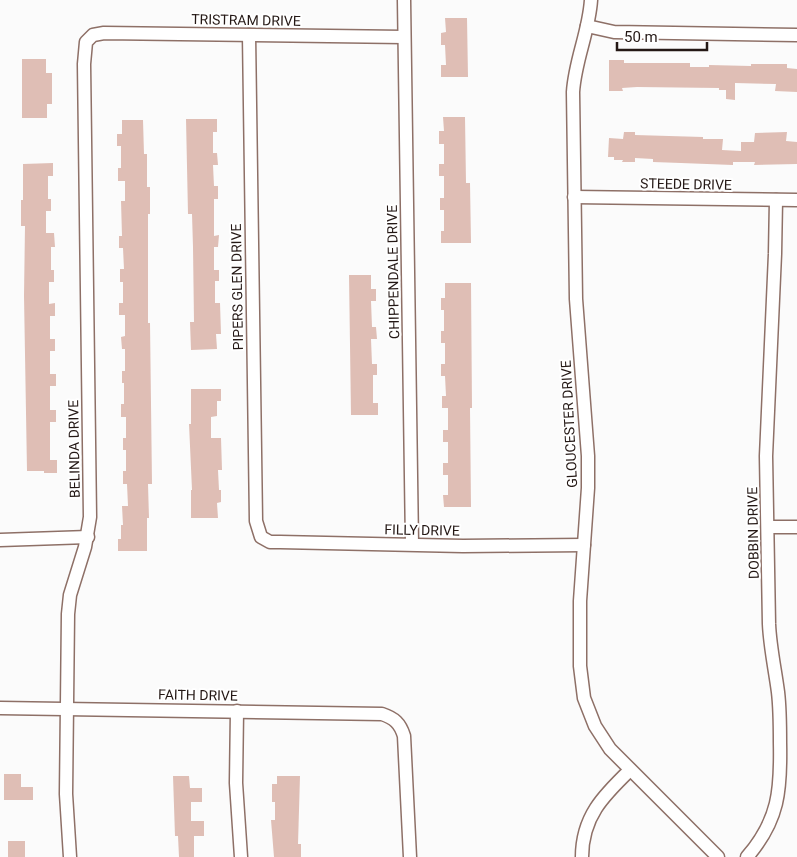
<svg xmlns="http://www.w3.org/2000/svg" width="797" height="857" font-family="Roboto,sans-serif">
<rect width="100%" height="100%" fill="#fbfbfb"/>
<g fill="#dfbeb5">
<polygon points="445,18 467,18 468,77 441,77 441,65 446,65 445,45 441,45 441,33 446,32"/>
<polygon points="22,59 46,59 46,73 52,73 52,104 47,104 47,118 22,118"/>
<polygon points="609,60 624,60 624,63 690,63 690,67 709,67 709,65 751,66 751,64 787,64 787,68 797,69 797,92 775,91 776,84 735,83 735,100 726,99 726,90 719,90 719,88 637,87 622,88 623,91 609,91"/>
<polygon points="443,117 465,117 466,183 470,183 471,243 441,243 441,231 444,231 444,210 440,210 440,198 444,198 444,176 439,176 439,164 444,164 444,144 439,144 439,131 444,131"/>
<polygon points="186,119 217,119 217,132 213,132 213,153 217,153 218,165 213,165 214,186 218,186 218,199 214,199 214,236 219,235 218,247 214,247 214,270 219,270 219,281 215,281 215,303 220,303 221,334 216,334 217,349 191,350 190,322 194,322 193,247 192,214 188,214"/>
<polygon points="122,120 143,120 144,154 147,154 147,187 150,187 150,214 148,214 148,323 150,323 152,484 148,484 149,518 147,518 147,551 118,551 118,539 121,539 121,525 123,525 122,506 128,506 127,484 123,484 123,471 126,471 126,450 123,450 123,438 126,438 126,417 121,417 121,404 124,404 124,383 122,383 122,371 125,371 125,349 122,349 121,337 125,336 125,315 119,315 119,303 123,303 123,282 120,282 120,269 124,269 123,248 119,248 119,236 122,236 121,201 125,201 125,181 118,181 118,168 121,168 121,146 117,146 117,134 122,134"/>
<polygon points="624,132 635,132 635,135 703,137 703,139 723,139 722,150 741,151 741,142 754,142 755,133 787,132 786,141 797,142 797,164 754,165 755,162 733,162 733,165 681,163 653,162 653,159 635,158 635,162 622,162 623,160 614,160 614,157 608,157 609,138 623,139"/>
<polygon points="53,163 53,176 48,176 48,199 51,199 51,211 46,211 46,233 54,233 55,247 51,247 51,270 54,270 54,282 49,282 49,304 55,303 55,316 50,316 50,339 55,339 55,351 50,351 50,374 56,374 56,386 50,386 50,410 56,410 56,422 50,422 50,460 57,460 57,473 44,473 44,471 27,471 24,296 25,226 21,226 21,200 23,200 23,164"/>
<polygon points="349,275 371,275 371,289 376,289 376,301 371,301 372,327 376,327 377,339 371,339 372,364 377,364 377,375 373,375 373,403 378,403 378,415 351,415"/>
<polygon points="445,283 471,283 472,408 470,408 471,507 444,507 443,495 448,495 448,475 443,475 443,463 448,463 448,442 443,442 443,430 448,430 448,408 442,408 442,396 446,396 445,376 441,376 441,364 445,364 445,343 441,343 441,331 444,331 444,310 441,310 441,298 445,298"/>
<polygon points="191,389 221,389 221,401 217,401 217,416 211,417 211,438 221,438 222,470 218,470 219,490 221,490 221,502 217,503 218,518 191,518 191,490 192,490 189,424 191,424"/>
<polygon points="4,774 21,774 21,787 33,787 33,800 4,800"/>
<polygon points="173,776 189,776 190,788 202,788 202,802 191,802 191,821 204,821 204,836 194,836 194,857 179,857 178,836 175,836"/>
<polygon points="277,776 300,776 298,844 301,844 301,857 274,857 271,820 275,820 275,802 272,802 272,784 277,784"/>
<rect x="8" y="841" width="17" height="16"/>
</g>
<g fill="none" stroke-linecap="round" stroke-linejoin="round">
<g stroke="#8e7067" stroke-width="15">
<g id="minor">
<polyline points="404,0 412,544"/>
<path d="M 591,0 C 589,32 575,60 573,92 L 576,299 L 588,456 L 588,488 L 580,601 L 580,666 L 584,698 L 595,726 L 610,749 L 718,857"/>
<polyline points="587,26 614,32 797,35"/>
<polyline points="249,35 256,521 261,537 270,542 280,542 463,546 584,545"/>
<polyline points="574,197 797,200"/>
<polyline points="768,527 797,527"/>
<polyline points="0,540 88,537"/>
<path d="M 0,708 L 382,714 C 394,718 400,723 404,736 L 410,857"/>
<polyline points="237,711 236,783 241,857"/>
<polyline points="70,857 66,794 68,614 70,595 85,547 90,517 84,64 86,42 93,35 104,33 404,37"/>
<path d="M 582,857 C 582,817 603,796 630,770"/>
<path d="M 747,857 C 779,820 781,790 780,743 C 780,726 780,709 778,692 C 775,669 770,647 769,624 L 766,456 L 775,254 L 776,200"/>
</g>
</g>
<use href="#minor" stroke="#fff" stroke-width="12"/>
</g>
<g text-anchor="middle" stroke-width="4" stroke-linejoin="round" paint-order="stroke">
<g font-size="14" fill="#241815" stroke="#fff">
<text transform="translate(246 20) rotate(1)" y="5">TRISTRAM DRIVE</text>
<text transform="translate(686 184) rotate(1)" y="5">STEEDE DRIVE</text>
<text transform="translate(393 272) rotate(-91)" y="5">CHIPPENDALE DRIVE</text>
<text transform="translate(237 287) rotate(-91)" y="5">PIPERS GLEN DRIVE</text>
<text transform="translate(569 424) rotate(-93)" y="5">GLOUCESTER DRIVE</text>
<text transform="translate(74 449) rotate(-91)" y="5">BELINDA DRIVE</text>
<text transform="translate(422 530) rotate(1)" y="5">FILLY DRIVE</text>
<text transform="translate(753 533) rotate(-91)" y="5">DOBBIN DRIVE</text>
<text transform="translate(198 695) rotate(1)" y="5">FAITH DRIVE</text>
</g>
</g>
<path d="M617 42v8h90v-8" fill="none" stroke="#241815" stroke-width="2.5"/>
<text x="624" y="42" font-size="15" fill="#241815" stroke="#ffffff" stroke-width="4" paint-order="stroke">50 m</text>
</svg>
